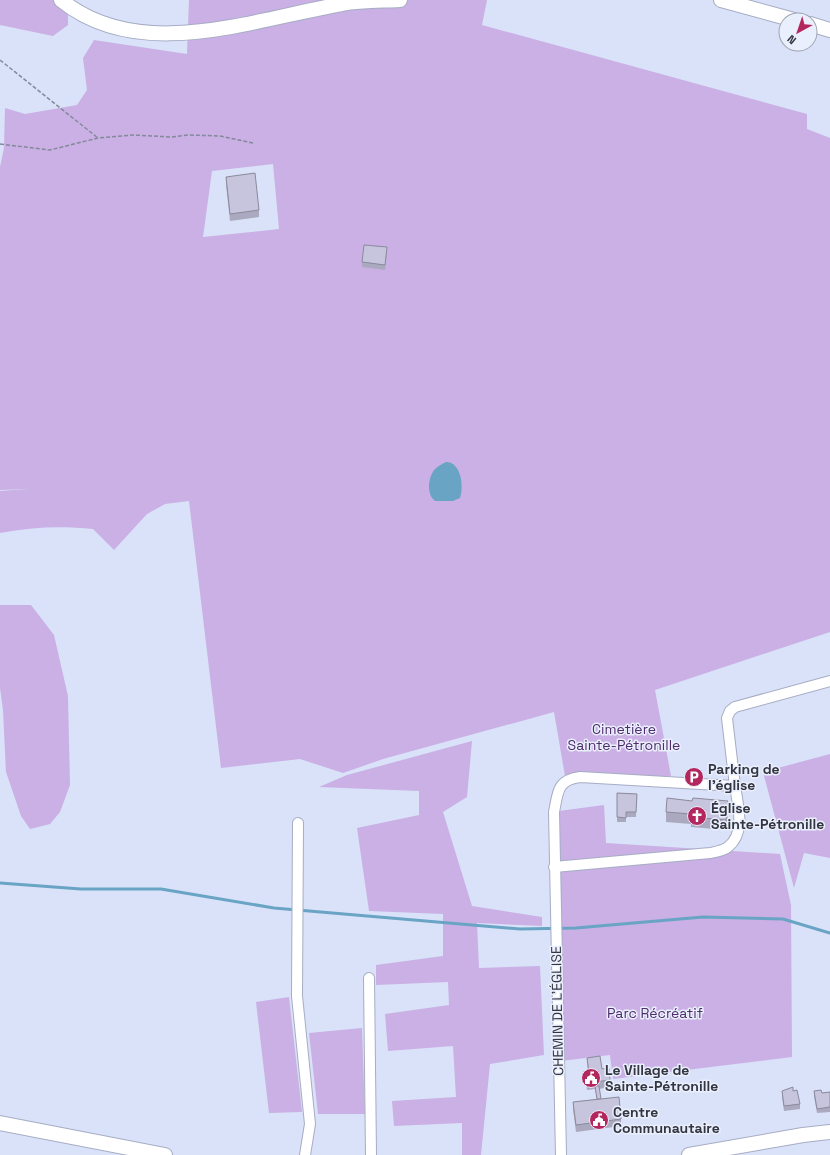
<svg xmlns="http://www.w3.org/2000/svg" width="830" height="1155" font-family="'Space Grotesk',sans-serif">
<rect width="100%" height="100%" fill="#d9e2f9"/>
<g fill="#cab0e4" fill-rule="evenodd">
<polygon points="0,0 63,0 68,10 68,25 53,36 0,25"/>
<path d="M 189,0 L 487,0 L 482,25 L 807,114 L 807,129 L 830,138 L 830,632 L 655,690 L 671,776 L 565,776 L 554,712 L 383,759 L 343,773 L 300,759 L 221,768 L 189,501 L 165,504 L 147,514 L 114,550 L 93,529 C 61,526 32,527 0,533 L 0,491 L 28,489 L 0,490 L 0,167 L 4,148 L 5,108 L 25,114 L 77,105 L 87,90 L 83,58 L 94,40 L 187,54 ZM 273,164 L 279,229 L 203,237 L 212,171 Z"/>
<polygon points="0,605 31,605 54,635 68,696 70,785 60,812 50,824 30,829 21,816 6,772 3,710 0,688"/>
<polygon points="472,741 467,797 443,812 472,906 542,917 542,926 477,923 479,968 540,966 544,1055 490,1064 481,1155 462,1155 462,1123 394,1126 392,1101 456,1097 453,1046 388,1051 385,1014 449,1005 448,982 376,985 376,965 443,956 443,914 369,911 357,828 419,815 419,791 319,787 347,775"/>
<polygon points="830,754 830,858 804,853 794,888 763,772"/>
<polygon points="604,805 606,843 780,854 791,905 792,1057 613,1079 610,1055 561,1061 559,811"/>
<polygon points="289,997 302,1112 269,1113 256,1002"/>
<polygon points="362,1028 365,1114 318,1114 309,1033"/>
</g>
<path fill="#69a4c4" d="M 446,462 C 461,462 464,486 460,498 L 453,501 L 435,501 C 426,494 428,477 435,469 C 438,466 442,464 446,462 Z"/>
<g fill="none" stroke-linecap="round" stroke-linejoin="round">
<polyline stroke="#69a4c4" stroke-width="3" points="0,883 81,889 161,889 274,908 520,929 576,928 703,917 783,919 830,933"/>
<g stroke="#a6adc4" stroke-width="12">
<g id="street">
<polyline points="298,823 297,996 310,1124 305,1155"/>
<path d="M 554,867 L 710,853 C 715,852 723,851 728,847 C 746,833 738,806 735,786"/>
<polyline points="369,978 371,1155"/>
<path d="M 561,1155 L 554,812 C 558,792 557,780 580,777 L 735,786 L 727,718 L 730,711 L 735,707 L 830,681"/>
</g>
</g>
<g stroke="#a6adc4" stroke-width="16">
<g id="secondary">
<path d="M 61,0 C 140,64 254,19 342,4 C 361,0 381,1 400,0"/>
<polyline points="721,0 794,20"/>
<polyline points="810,24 830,30"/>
<polyline points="0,1123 165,1155"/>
<polyline points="689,1155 803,1135 830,1132"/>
</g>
</g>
<g stroke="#83899a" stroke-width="1.5" stroke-dasharray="4 2" stroke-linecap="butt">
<polyline points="0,60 98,138"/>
<polyline points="0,144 50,150 98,138 133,135 172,137 188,135 220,136 253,143"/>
</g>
<use href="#street" stroke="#fff" stroke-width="10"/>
<use href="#secondary" stroke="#fff" stroke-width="14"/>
</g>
<g fill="#aba9bf">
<polygon points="226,177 259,210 259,217 230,221 226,184"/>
<polygon points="387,252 385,270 362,267 362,262"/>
<polygon points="617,793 637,794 636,817 626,817 626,822 617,822"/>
<polygon points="728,811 726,830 691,827 691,824 666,822 666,812"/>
<polygon points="587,1058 602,1069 610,1080 610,1087 599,1089 601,1099 621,1119 621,1126 576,1132 573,1109 573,1102 597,1099 595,1089 587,1090 586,1081 586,1073 588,1073"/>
<polygon points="782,1091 800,1104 800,1109 784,1111 782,1096"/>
<polygon points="814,1091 822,1093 830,1092 830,1112 817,1113 814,1096"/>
</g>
<polygon fill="#8b8a9b" points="728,801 728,811 726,830 726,820"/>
<g fill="#c7c5de" stroke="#8b8a9b">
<polygon points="255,173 259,210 230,214 226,177"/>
<polygon points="364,245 387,247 385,265 362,262"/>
<polygon points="617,793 637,794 636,812 626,812 626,818 617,817"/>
<polygon points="667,798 692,801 693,798 728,801 726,820 691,817 691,814 666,812"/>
<polygon points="600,1056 602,1069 609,1068 610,1080 587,1083 586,1073 589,1073 587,1058"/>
<polygon points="595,1086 599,1086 601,1099 597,1099"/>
<polygon points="793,1087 793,1091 797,1090 800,1104 784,1106 782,1091"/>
<polygon points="821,1090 822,1093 830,1092 830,1107 817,1109 814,1091"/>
<polygon points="619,1097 621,1119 576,1125 573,1102"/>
</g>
<defs>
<g id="parking-disc" transform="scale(1)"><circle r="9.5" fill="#b3265e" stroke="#eaeffd"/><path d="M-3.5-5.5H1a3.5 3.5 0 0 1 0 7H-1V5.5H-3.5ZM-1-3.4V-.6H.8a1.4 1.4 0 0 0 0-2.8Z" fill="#fff"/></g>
<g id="church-disc" transform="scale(1)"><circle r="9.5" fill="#b3265e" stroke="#eaeffd"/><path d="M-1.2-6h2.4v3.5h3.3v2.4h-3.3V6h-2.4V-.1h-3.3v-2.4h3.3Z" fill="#fff"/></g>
<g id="civic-disc" transform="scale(1)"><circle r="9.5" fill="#b3265e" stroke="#eaeffd"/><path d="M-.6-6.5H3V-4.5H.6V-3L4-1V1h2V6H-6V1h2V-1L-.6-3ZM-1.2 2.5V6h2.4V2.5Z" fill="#fff"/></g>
</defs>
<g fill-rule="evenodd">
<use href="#parking-disc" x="694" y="777"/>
<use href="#church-disc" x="697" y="816"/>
<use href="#civic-disc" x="591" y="1078"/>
<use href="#civic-disc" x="599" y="1120"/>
</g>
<g text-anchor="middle" stroke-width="3" stroke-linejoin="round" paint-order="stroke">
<g font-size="14" fill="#4f2d6b" stroke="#eaeffd">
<text x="624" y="734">Cimetière<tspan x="624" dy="16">Sainte-Pétronille</tspan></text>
<text x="655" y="1018">Parc Récréatif</text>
</g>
<g font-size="14" font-weight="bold" fill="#333640" stroke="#eaeffd" text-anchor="start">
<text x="708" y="774">Parking de<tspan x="708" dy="16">l'église</tspan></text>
<text x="711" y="813">Église<tspan x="711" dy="16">Sainte-Pétronille</tspan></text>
<text x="605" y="1075">Le Village de<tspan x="605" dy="16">Sainte-Pétronille</tspan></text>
<text x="613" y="1117">Centre<tspan x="613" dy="16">Communautaire</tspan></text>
</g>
<g font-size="14" fill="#333640" stroke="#eaeffd">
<text transform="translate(557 1011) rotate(-91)" y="5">CHEMIN DE L'ÉGLISE</text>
</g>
</g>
<g transform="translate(798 32) rotate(220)"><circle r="19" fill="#eaeffd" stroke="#a1a5b1"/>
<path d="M0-3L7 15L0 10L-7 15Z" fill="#b3265e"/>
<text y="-6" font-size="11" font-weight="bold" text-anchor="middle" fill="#333640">N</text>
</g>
</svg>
